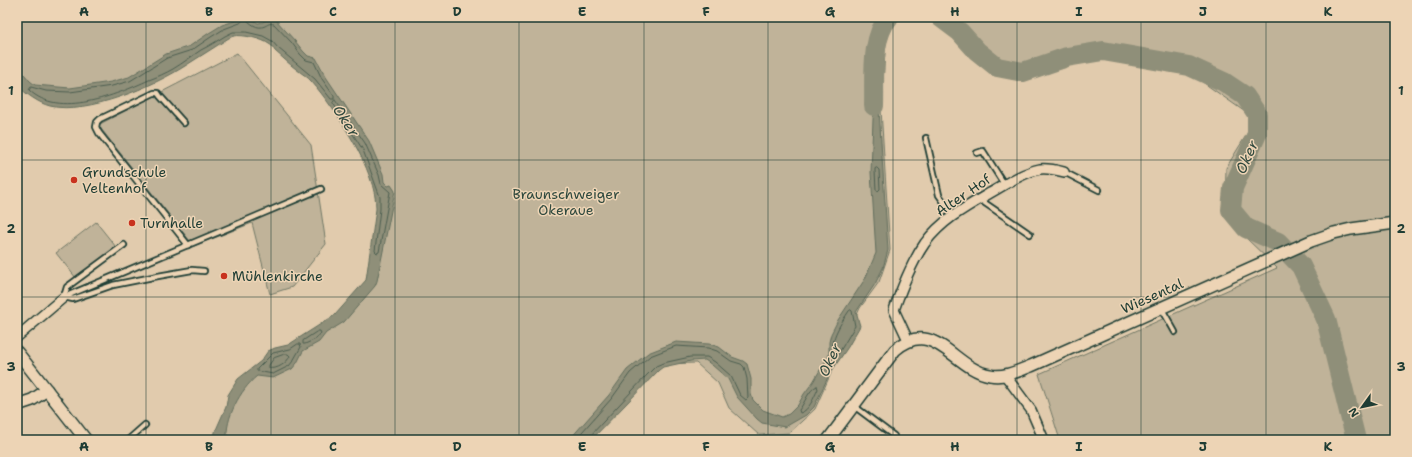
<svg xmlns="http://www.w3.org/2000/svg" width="1412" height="457" font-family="'Shantell Sans',sans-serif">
<rect width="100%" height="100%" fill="#e1cbad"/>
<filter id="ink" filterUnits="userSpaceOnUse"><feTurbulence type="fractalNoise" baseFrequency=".025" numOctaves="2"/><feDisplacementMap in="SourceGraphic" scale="8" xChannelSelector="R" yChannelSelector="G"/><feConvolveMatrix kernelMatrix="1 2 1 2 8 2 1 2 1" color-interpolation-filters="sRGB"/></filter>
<g filter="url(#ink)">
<g fill="#c0b399" stroke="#707866">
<polygon points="17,17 895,17 887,24 881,110 890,250 879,282 860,308 815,409 789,433 759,435 729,408 718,383 696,363 657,364 588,440 218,440 231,392 337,317 368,282 380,200 357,141 319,85 272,38 237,29 125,94 34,89 17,74"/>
<polygon points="937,17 1395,17 1395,440 1060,440 1039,374 1277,268 1244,236 1225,212 1226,168 1250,129 1248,114 1194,76 1104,54 1023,76 985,67 958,32"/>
<polygon points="237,53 311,145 326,244 292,287 270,294 252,223 194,246 98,125"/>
<polygon points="96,222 116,247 76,278 56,253"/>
</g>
<g fill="#8f8f79" stroke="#626e5d">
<path d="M 240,17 L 248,17 L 258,23 L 263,22 L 267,19 L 275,19 L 295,41 L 303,51 L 308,56 L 316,58 L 326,77 L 369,141 L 383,174 L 384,182 L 388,186 L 391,185 L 395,191 L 377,281 L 375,286 L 344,322 L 326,333 L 319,342 L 303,351 L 297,363 L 292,369 L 273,378 L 257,376 C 240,390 225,418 227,440 L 214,440 L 215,432 L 226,407 L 228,395 L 238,379 L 261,361 L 268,351 L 275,348 L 288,345 L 335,315 L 366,280 L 376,209 C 377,171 336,110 312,82 C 308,77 301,73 296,69 C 288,63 282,57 275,51 C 273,48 272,45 269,44 C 263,39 242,34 234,36 C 229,37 223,42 218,45 C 207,52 196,59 185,66 C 154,86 87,115 50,106 C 38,103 27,94 17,86 L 17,66 L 30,81 L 35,85 L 70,88 L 111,82 L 129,77 L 166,54 L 190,46 L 209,33 L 222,25 L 238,20 Z"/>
<polygon points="876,41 879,110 888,250 883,268 875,284 856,312 860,326 848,347 829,375 814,407 806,415 785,427 762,423 757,419 737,397 728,379 712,365 705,360 691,361 663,367 659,370 591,440 569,440 609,395 627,370 648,353 676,342 709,344 719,347 732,357 743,361 747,364 751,379 751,394 753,400 763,410 782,417 789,414 798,405 804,394 813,382 829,355 829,342 831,334 838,320 865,279 876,253 871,172"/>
</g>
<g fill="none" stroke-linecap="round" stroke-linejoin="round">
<g stroke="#4c5e50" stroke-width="1">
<path d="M 245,18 C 250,23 257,30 265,26 C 269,24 269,23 274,24 L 292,43 L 300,54 L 306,60 L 314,62 L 322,79 L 334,96 L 334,99 L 331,99 L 315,79 L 278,48 L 272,41 L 263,36 L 246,32 L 233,32 L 225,36 C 217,41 209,46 201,50 C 192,56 183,63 173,69 C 166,73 157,77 149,80 C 116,95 59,119 29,90 L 31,87 L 46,91 L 70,92 L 112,86 L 130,81 L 167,58 L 192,50 L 211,37 L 224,29 L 240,23 Z"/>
<polygon points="335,100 365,143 379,175 381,184 390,192 379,252 377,253 375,251 380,209 380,197 363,150 333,103"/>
<polygon points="877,168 879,170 880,189 878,191 876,190 875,171 875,169"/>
<path d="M 851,310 L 852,311 L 855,326 L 837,356 L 835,357 C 827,343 841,323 849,311 Z"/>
<polygon points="318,331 320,331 321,333 316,339 305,344 303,344 303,341"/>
<polygon points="298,344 300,344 301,347 293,361 289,366 273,374 257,371 257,369 273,353 290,349"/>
<path d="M 285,354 L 288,354 L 290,356 C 287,363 277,370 269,368 L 269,365 L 274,358 Z"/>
<path d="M 817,386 L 818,389 C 814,397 809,411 800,413 L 799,410 C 805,403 808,390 817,386 Z"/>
<polyline points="575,440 612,398 630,373 650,356 676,346 708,348 717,351 731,361 741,364 744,367 747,379 748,398 746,400 740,395 731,376 715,362 707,357 690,357 663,363 656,366 646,376 590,436 589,440"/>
</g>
<g stroke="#8f8f79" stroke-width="20">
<polyline points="940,17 960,32 977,51 997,67 1023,72 1067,57 1103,51 1189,66 1224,82 1245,96 1257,114 1257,134 1233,188 1231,210 1246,228 1278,242 1301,266 1326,319 1356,440"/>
<path d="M 874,106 C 875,78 870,39 889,17"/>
</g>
<g stroke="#1f3d34" stroke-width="8">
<g id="service">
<polyline points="184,123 160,96 158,93 154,93 100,119 97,122 96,127 99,133 188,245"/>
<polyline points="926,138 939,195 953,215"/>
<polyline points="977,153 983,151 1004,184"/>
<polyline points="1064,172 1099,190"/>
<polyline points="979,199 1030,234"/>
<polyline points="64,297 321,189"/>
<polyline points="64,297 73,299 113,285 158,276 192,270 204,271"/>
<polyline points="64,297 67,287 124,245"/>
<polyline points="1162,309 1175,332"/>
<polyline points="854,406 894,436 894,440"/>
<polyline points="128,440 145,425"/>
</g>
</g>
<g stroke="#1f3d34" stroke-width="12">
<g id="minor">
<polyline points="17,337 64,297"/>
<path d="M 908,340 L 894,310 C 902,287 911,263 925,243 C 942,220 966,207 990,193 C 1006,184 1022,173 1040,169 C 1048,168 1056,170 1064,172"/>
<polyline points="1005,375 1031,410 1044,440"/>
</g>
</g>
<g stroke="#1f3d34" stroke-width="14">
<g id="tertiary">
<polyline points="17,352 86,440"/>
<polyline points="17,405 32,400 47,390"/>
<path d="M 828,440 L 895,350 C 934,316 954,369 990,375 C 1004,378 1018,371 1031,366 L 1311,241 L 1334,233 L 1351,229 L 1395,223"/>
</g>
</g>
<use href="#service" stroke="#edd4b5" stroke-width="4.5"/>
<use href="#minor" stroke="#edd4b5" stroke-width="9"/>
<use href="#tertiary" stroke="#edd4b5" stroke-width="11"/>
</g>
</g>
<path fill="none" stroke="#1f3d34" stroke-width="1" stroke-opacity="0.55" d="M 146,17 L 146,440M 271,17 L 271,440M 395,17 L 395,440M 519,17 L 519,440M 644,17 L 644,440M 768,17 L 768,440M 893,17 L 893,440M 1017,17 L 1017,440M 1141,17 L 1141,440M 1266,17 L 1266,440M 17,160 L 1395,160M 17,297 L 1395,297"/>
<g fill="#c8321e" stroke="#edd4b5" stroke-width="1.5">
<circle cx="74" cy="180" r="4"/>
<circle cx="132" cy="223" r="4"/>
<circle cx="224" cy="276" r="4"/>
</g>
<g text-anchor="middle" stroke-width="3" stroke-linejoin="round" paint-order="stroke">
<g font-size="14" fill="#1f3d34" stroke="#edd4b5" text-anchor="start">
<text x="82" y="177">Grundschule<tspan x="82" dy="16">Veltenhof</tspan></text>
<text x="140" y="228">Turnhalle</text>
<text x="232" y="281">Mühlenkirche</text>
</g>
<g font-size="14" fill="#2f493e" stroke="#edd4b5">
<text x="566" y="199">Braunschweiger<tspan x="566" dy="16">Okeraue</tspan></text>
</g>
<g font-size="14" fill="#1f3d34" stroke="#edd4b5">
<text transform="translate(963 195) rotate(-34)" y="5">Alter Hof</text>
<text transform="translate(1152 296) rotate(-24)" y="5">Wiesental</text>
</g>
<g font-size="15" font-style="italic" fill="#30493e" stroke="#edd4b5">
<text transform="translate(346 121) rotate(57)" y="5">Oker</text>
<text transform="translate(1247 157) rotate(-66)" y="5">Oker</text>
<text transform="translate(830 360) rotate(-65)" y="5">Oker</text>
</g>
</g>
<rect width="1412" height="457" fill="none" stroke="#edd4b5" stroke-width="44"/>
<g transform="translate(1362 407) rotate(237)" stroke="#edd4b5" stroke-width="3" paint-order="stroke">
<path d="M0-3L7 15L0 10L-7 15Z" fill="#1f3d34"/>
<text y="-6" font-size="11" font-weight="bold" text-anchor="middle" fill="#1f3d34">N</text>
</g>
<rect x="22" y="22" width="1368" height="413" fill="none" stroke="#1f3d34" stroke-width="1.5"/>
<g font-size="13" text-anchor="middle" font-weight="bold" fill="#1f3d34">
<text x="84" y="16">A</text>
<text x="209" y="16">B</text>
<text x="333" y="16">C</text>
<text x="457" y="16">D</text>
<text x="582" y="16">E</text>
<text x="706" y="16">F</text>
<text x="830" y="16">G</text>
<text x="955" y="16">H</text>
<text x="1079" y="16">I</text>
<text x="1203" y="16">J</text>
<text x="1328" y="16">K</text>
<text x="11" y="95">1</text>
<text x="1401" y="95">1</text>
<text x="11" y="233">2</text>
<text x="1401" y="233">2</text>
<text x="11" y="371">3</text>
<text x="1401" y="371">3</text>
<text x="84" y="451">A</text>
<text x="209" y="451">B</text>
<text x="333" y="451">C</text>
<text x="457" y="451">D</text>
<text x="582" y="451">E</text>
<text x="706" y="451">F</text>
<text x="830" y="451">G</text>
<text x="955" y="451">H</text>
<text x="1079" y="451">I</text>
<text x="1203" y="451">J</text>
<text x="1328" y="451">K</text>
</g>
</svg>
